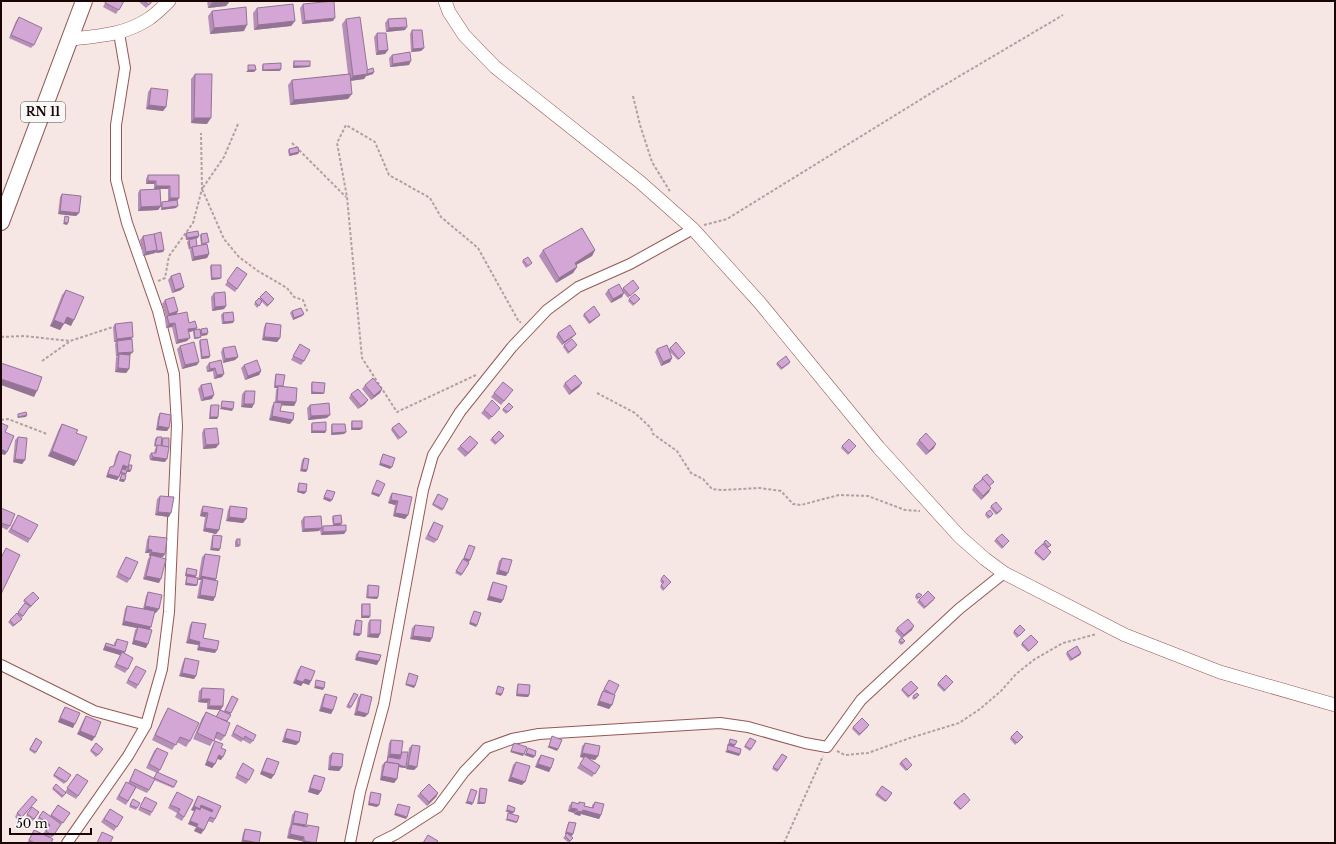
<svg xmlns="http://www.w3.org/2000/svg" width="1336" height="844" font-family="'Libre Baskerville',serif">
<rect width="100%" height="100%" fill="#f6e7e5"/>
<g fill="none" stroke-linecap="round" stroke-linejoin="round">
<g stroke="#955853" stroke-width="12">
<g id="minor">
<polyline points="1,665 94,711 146,725"/>
<polyline points="67,843 128,756 146,725 162,669 169,612 177,426 174,374 158,311 127,223 116,180 116,125 125,68 119,33"/>
<polyline points="350,843 360,792 384,704 423,490 433,455 460,412 512,347 547,310 578,287 630,264 693,229"/>
<polyline points="378,843 396,834 438,807 464,772 487,748 512,739 539,734 720,723 748,727 805,743 827,747 861,700 959,609 1004,573"/>
</g>
</g>
<g stroke="#955853" stroke-width="14">
<g id="tertiary">
<polyline points="445,1 449,12 464,35 495,67 640,182 693,229 760,303 879,448 960,537 985,559 1004,573 1125,635 1220,672 1335,705"/>
<path d="M 70,39 C 99,36 125,35 150,18 C 157,13 163,7 169,1"/>
</g>
</g>
<g stroke="#955853" stroke-width="18">
<polyline id="primary" points="1,222 84,1"/>
</g>
<g stroke="#b1a09f" stroke-width="2" stroke-dasharray="3 2" stroke-linecap="butt">
<polyline points="633,96 640,125 652,162 671,193"/>
<polyline points="238,124 224,157 202,189 224,239 239,257 258,271 287,288 294,297 303,300 308,313"/>
<polyline points="292,143 346,197"/>
<polyline points="704,225 727,219 936,90 1063,15"/>
<polyline points="158,281 165,278 169,256 193,223 202,189 201,133"/>
<polyline points="1,337 24,336 70,341 113,327"/>
<polyline points="42,361 69,342"/>
<polyline points="476,375 397,412 362,358 347,197 337,143 346,125 375,142 389,175 430,198 441,217 478,248 519,322 521,322"/>
<polyline points="597,393 635,413 651,428 653,434 677,451 691,473 703,479 712,489 722,490 760,488 781,491 793,504 801,505 839,495 868,496 905,510 920,511"/>
<polyline points="1,420 8,419 47,434"/>
<polyline points="837,751 845,755 868,753 910,738 959,723 980,709 1001,691 1016,674 1035,659 1063,643 1097,634"/>
<polyline points="784,843 823,756"/>
</g>
<use href="#minor" stroke="#fff" stroke-width="10"/>
<use href="#tertiary" stroke="#fff" stroke-width="13"/>
<use href="#primary" stroke="#fff" stroke-width="16"/>
</g>
<g fill="#b58fb7" fill-rule="evenodd">
<polygon points="106,1 124,1 116,14 103,7"/>
<polygon points="138,1 153,1 146,8"/>
<polygon points="207,1 230,1 226,6 208,8"/>
<polygon points="303,4 333,21 302,24 300,8"/>
<polygon points="257,8 295,21 291,26 254,30 253,13"/>
<polygon points="212,11 244,31 210,34 208,16"/>
<polygon points="19,17 34,45 31,48 9,38 16,21"/>
<polygon points="346,19 367,70 373,74 366,76 364,79 350,81 348,99 290,105 288,85 292,80 348,74 342,24"/>
<polygon points="388,19 405,30 386,32 385,23"/>
<polygon points="412,30 424,48 421,51 411,52 410,34"/>
<polygon points="377,33 388,50 385,54 376,55 374,37"/>
<polygon points="392,55 409,65 390,67 389,58"/>
<polygon points="294,61 309,67 293,68 293,63"/>
<polygon points="263,64 280,71 262,71 262,66"/>
<polygon points="195,74 207,124 191,123 191,79"/>
<polygon points="151,88 166,107 163,111 146,109 148,92"/>
<polygon points="289,149 299,152 298,154 289,156 288,151"/>
<path d="M 148,175 L 179,175 L 179,198 L 177,201 L 176,208 L 161,210 L 161,206 L 158,210 L 138,211 L 138,193 L 140,190 L 154,189 L 154,184 L 146,184 L 146,179 ZM 160,189 L 168,189 L 168,201 L 162,202 L 161,204 Z"/>
<polygon points="62,194 79,213 76,216 58,214 60,197"/>
<polygon points="186,233 198,238 186,240 185,235"/>
<polygon points="201,234 207,244 209,254 207,258 192,261 190,251 191,249 189,250 187,242 189,240 197,246 201,245 200,236"/>
<polygon points="143,236 164,250 163,252 156,253 156,252 155,253 143,256 140,240"/>
<polygon points="543,250 595,250 592,256 576,265 577,267 573,273 556,283 539,256"/>
<polygon points="523,260 531,264 526,268 522,262"/>
<polygon points="211,265 220,279 211,280 210,267"/>
<polygon points="237,267 247,274 235,292 225,285"/>
<polygon points="171,276 181,290 172,293 168,280"/>
<polygon points="623,288 638,289 628,298 623,292 622,297 611,303 605,294 608,290 622,290"/>
<polygon points="66,290 71,326 64,323 60,330 50,326 62,295"/>
<polygon points="266,291 273,301 267,307 262,302 257,308 254,304"/>
<polygon points="214,293 226,306 224,309 212,311 211,297"/>
<polygon points="629,299 640,299 633,306 628,301"/>
<polygon points="165,300 178,311 176,314 197,328 195,330 200,330 201,329 207,335 201,336 201,337 200,338 194,339 193,332 193,331 189,332 187,341 176,344 172,327 166,328 165,319 166,317 162,304"/>
<polygon points="292,311 304,314 302,316 293,320 290,313"/>
<polygon points="223,313 233,323 222,324 221,315"/>
<polygon points="584,314 600,315 599,316 589,324 583,316"/>
<polygon points="266,323 280,338 277,342 262,340 264,327"/>
<polygon points="115,324 131,340 129,369 126,373 115,372 116,357 117,356 116,356 115,344 116,342 114,342 113,327"/>
<polygon points="558,333 573,337 562,345 556,337"/>
<polygon points="200,340 210,356 209,358 201,359 199,342"/>
<polygon points="300,344 304,361 301,365 291,360"/>
<polygon points="564,345 576,347 568,354 563,347"/>
<polygon points="180,346 197,365 182,369 177,349"/>
<polygon points="223,348 238,357 235,360 223,363 221,352"/>
<polygon points="670,348 685,353 678,360 669,351 672,358 670,362 661,366 655,352 657,349 669,349"/>
<polygon points="221,360 222,377 214,379 213,371 207,372 206,367 209,363"/>
<polygon points="790,362 789,364 781,370 776,364 777,363"/>
<polygon points="244,365 261,371 259,375 245,380 241,368"/>
<polygon points="276,374 283,387 296,402 294,406 281,405 280,411 290,424 269,420 272,406 275,402 276,390 277,388 274,388 275,376"/>
<polygon points="312,382 324,393 323,394 311,394 311,384"/>
<polygon points="565,383 582,383 579,387 569,395 563,386"/>
<polygon points="201,385 212,399 201,401 198,389"/>
<polygon points="365,385 382,389 380,393 371,400 362,389"/>
<polygon points="245,391 252,408 241,407 242,394"/>
<polygon points="494,393 510,394 501,405 491,397"/>
<polygon points="351,394 368,400 365,404 358,409 349,398"/>
<polygon points="211,405 218,417 217,419 209,419 210,407"/>
<polygon points="310,405 327,418 308,420 307,408"/>
<polygon points="513,407 506,414 502,410 503,409"/>
<polygon points="500,408 489,420 481,413 484,410"/>
<polygon points="160,413 169,428 167,431 156,430 158,417"/>
<polygon points="352,421 362,428 360,430 351,430 351,423"/>
<polygon points="312,423 326,431 325,433 311,433 311,424"/>
<polygon points="62,424 76,433 77,461 74,466 48,456 59,429"/>
<polygon points="332,424 346,432 344,434 331,435 331,426"/>
<polygon points="392,428 407,432 405,434 398,440 391,430"/>
<polygon points="204,429 216,448 203,449 202,433"/>
<polygon points="18,437 25,460 22,464 13,462 15,440"/>
<polygon points="157,437 161,440 163,438 165,462 150,460 149,456 151,453 154,453 155,449 156,447 154,446 155,439"/>
<polygon points="492,438 502,438 495,445 490,440"/>
<polygon points="919,440 934,448 926,455 916,444"/>
<polygon points="478,443 475,447 465,457 457,449 460,446"/>
<polygon points="842,446 856,446 848,455 841,448"/>
<polygon points="119,451 128,465 131,470 130,472 126,472 127,468 126,469 126,474 125,475 124,482 119,481 121,475 120,474 119,477 117,480 106,477 108,471 110,467 113,467 116,455"/>
<polygon points="304,458 307,470 306,472 300,471 302,460"/>
<polygon points="982,478 994,482 989,486 989,492 981,500 972,490 974,486 981,480"/>
<polygon points="299,483 306,492 304,494 297,492 298,485"/>
<polygon points="392,493 408,515 405,519 393,516 395,505 388,503 390,496"/>
<polygon points="437,495 443,509 442,511 432,505"/>
<polygon points="160,496 169,517 155,515 157,499"/>
<polygon points="203,506 219,530 216,534 203,531 205,517 200,516 201,510"/>
<polygon points="230,506 246,519 243,523 226,521 228,510"/>
<polygon points="991,506 1001,511 996,515 990,508"/>
<polygon points="1,508 10,526 7,530 1,527"/>
<polygon points="986,513 992,516 988,519 985,515"/>
<polygon points="18,515 30,539 28,543 8,532"/>
<polygon points="333,516 346,531 344,534 321,535 320,530 323,526 333,526 332,518"/>
<polygon points="304,517 319,531 302,532 301,521"/>
<polygon points="434,522 437,540 434,543 425,539 432,525"/>
<polygon points="213,535 219,551 210,550 212,537"/>
<polygon points="149,536 163,557 158,557 159,583 143,579 148,559 150,556 149,556 149,553 145,553 147,540"/>
<polygon points="237,539 240,545 239,547 235,547 235,541"/>
<polygon points="996,539 1009,541 1002,549 994,541"/>
<polygon points="1044,542 1051,545 1047,549 1051,552 1043,561 1034,553"/>
<polygon points="469,545 469,562 464,560 469,563 461,576 455,573 463,560"/>
<polygon points="205,554 216,579 215,580 215,597 213,601 197,598 200,582 201,580 198,580 202,557"/>
<polygon points="126,557 130,579 127,583 116,577 124,560"/>
<polygon points="502,558 506,576 496,574 499,561"/>
<polygon points="187,568 196,576 195,577 197,585 196,586 185,585 186,578 187,576 185,576 186,570"/>
<polygon points="661,579 671,582 663,591 660,587 662,584 660,581"/>
<polygon points="493,582 501,603 487,600 491,586"/>
<polygon points="368,585 378,597 377,599 366,598 367,587"/>
<polygon points="148,592 156,613 154,612 151,627 149,630 146,648 132,644 135,630 137,628 122,625 125,609 127,606 143,609 146,596"/>
<polygon points="916,595 922,595 917,600 915,597"/>
<polygon points="39,598 30,608 29,607 22,618 20,616 21,620 13,627 8,622 17,614 25,603 23,601 24,600"/>
<polygon points="919,600 934,600 924,609 917,602"/>
<polygon points="362,604 370,616 369,618 361,618 361,605"/>
<polygon points="356,620 361,634 359,636 353,635 355,622"/>
<polygon points="370,620 380,634 378,638 367,637 368,623"/>
<polygon points="192,622 203,638 215,653 197,650 198,645 186,643 190,625"/>
<polygon points="415,625 430,642 410,639 412,628"/>
<polygon points="897,628 912,630 902,638 904,643 901,645 898,642 901,638 895,631"/>
<polygon points="1025,630 1017,638 1013,633 1014,631"/>
<polygon points="117,639 124,653 128,669 125,673 114,667 120,655 103,650 104,647 106,643 114,645 114,643"/>
<polygon points="1022,643 1037,644 1028,652 1021,645"/>
<polygon points="359,651 377,665 355,660 356,654"/>
<polygon points="1067,652 1081,653 1080,655 1070,661 1066,654"/>
<polygon points="185,658 196,676 194,679 179,676 183,662"/>
<polygon points="136,666 138,685 136,689 126,683"/>
<polygon points="301,666 311,681 309,685 303,683 301,686 293,683 298,670"/>
<polygon points="609,680 614,695 612,705 609,709 597,705 601,694"/>
<polygon points="953,682 944,692 937,685 938,683"/>
<polygon points="518,684 529,695 528,697 516,696 517,686"/>
<polygon points="202,688 223,706 221,710 224,711 232,696 238,699 227,721 225,736 221,741 215,738 210,746 193,739 202,718 206,712 216,717 220,710 207,709 207,703 198,702 199,691"/>
<polygon points="902,689 917,690 908,698 901,690"/>
<polygon points="354,693 358,695 350,709 346,707"/>
<polygon points="325,694 333,710 331,714 319,711 323,697"/>
<polygon points="361,694 365,717 354,715 358,698"/>
<polygon points="913,696 918,697 914,700 912,698"/>
<polygon points="65,707 73,728 58,722 63,710"/>
<polygon points="168,708 190,741 186,747 177,742 172,750 152,740 165,713"/>
<polygon points="86,716 92,741 77,734 84,719"/>
<polygon points="237,725 253,741 250,744 243,740 241,742 231,736"/>
<polygon points="853,727 868,727 859,736 852,729"/>
<polygon points="287,729 299,742 296,745 282,742 285,732"/>
<polygon points="1011,737 1023,737 1015,745 1010,739"/>
<polygon points="36,738 42,742 35,754 29,750"/>
<polygon points="750,738 756,741 750,751 744,747"/>
<polygon points="391,740 402,752 407,763 409,748 412,745 417,767 414,770 406,769 406,767 405,768 399,767 397,779 394,783 380,780 382,765 385,762 386,762 388,758 387,758 389,743"/>
<polygon points="215,741 221,748 221,760 217,759 215,764 212,768 205,765 213,744"/>
<polygon points="96,743 103,749 96,757 90,751"/>
<polygon points="585,743 598,756 595,760 588,758 600,766 592,777 577,768 584,758 580,757 582,746"/>
<polygon points="157,748 160,770 158,773 174,787 173,788 154,780 149,790 147,793 136,788 126,805 116,799 126,782 128,783 135,769 154,778 157,773 146,768 154,751"/>
<polygon points="332,753 342,767 339,771 328,770 329,756"/>
<polygon points="782,754 787,757 777,772 772,769"/>
<polygon points="541,755 551,768 549,772 535,767 538,759"/>
<polygon points="267,758 274,775 271,779 260,774 265,761"/>
<polygon points="516,762 522,785 508,781 513,765"/>
<polygon points="901,762 912,765 906,771 899,764"/>
<polygon points="243,763 249,780 246,784 235,778"/>
<polygon points="59,767 71,775 64,784 53,776"/>
<polygon points="77,774 88,781 76,799 66,793 62,798 52,789 53,788 65,792"/>
<polygon points="314,775 321,791 318,795 308,792 312,778"/>
<polygon points="882,786 892,793 885,802 875,795"/>
<polygon points="480,788 484,804 477,804 479,790"/>
<polygon points="177,792 184,817 182,821 175,817 177,813 168,808"/>
<polygon points="371,792 377,807 368,805 370,794"/>
<polygon points="420,793 438,793 436,797 427,806 417,796"/>
<polygon points="198,796 221,806 215,819 213,823 208,821 201,834 194,831 196,827 188,824 194,811 191,810 196,799"/>
<polygon points="145,797 152,812 150,816 138,810"/>
<polygon points="970,800 960,810 953,803 954,802"/>
<polygon points="132,801 137,808 136,810 129,807"/>
<polygon points="572,802 578,804 579,802 584,806 592,808 592,805 595,802 601,815 599,819 581,814 580,816 574,814 574,813 568,811 569,806"/>
<polygon points="34,803 19,821 15,817 17,813"/>
<polygon points="58,805 70,813 60,826 51,838 51,843 27,843 34,830 43,834 47,828 36,821 43,811 50,816"/>
<polygon points="32,807 39,812 33,821 26,816"/>
<polygon points="110,809 123,817 114,831 101,822"/>
<polygon points="295,811 305,827 306,827 307,825 316,843 302,843 302,841 287,838 289,828 290,826 292,815"/>
<polygon points="569,822 572,836 569,835 573,838 569,843 563,838 567,834 565,834 568,823"/>
<polygon points="245,829 259,843 241,843 243,833"/>
</g>
<g fill="#947495">
<polygon points="230,1 226,6 208,8 212,3"/>
<polygon points="335,18 333,21 302,24 305,21"/>
<polygon points="295,21 291,26 254,30 258,25"/>
<polygon points="247,25 244,31 210,34 214,28"/>
<polygon points="407,27 405,30 386,32 389,28"/>
<polygon points="424,48 421,51 411,52 413,49"/>
<polygon points="388,50 385,54 376,55 378,51"/>
<polygon points="411,61 409,65 390,67 393,64"/>
<polygon points="294,66 310,66 309,67 293,68"/>
<polygon points="281,69 280,71 262,71 263,70"/>
<polygon points="248,70 256,70 254,72 246,72"/>
<polygon points="374,72 373,74 366,76 364,79 349,81 353,76"/>
<polygon points="352,94 348,99 290,105 294,100"/>
<polygon points="149,105 166,107 163,111 146,109"/>
<polygon points="194,118 211,118 207,124 191,123"/>
<polygon points="299,152 298,154 289,156 290,154"/>
<polygon points="148,181 156,181 154,184 146,184"/>
<polygon points="156,186 170,186 168,189 154,189"/>
<polygon points="170,198 179,198 176,202 168,202"/>
<polygon points="161,206 158,210 138,211 141,207"/>
<polygon points="178,206 176,208 161,210 162,208"/>
<polygon points="60,211 79,213 76,216 58,214"/>
<polygon points="64,222 68,223 67,225 63,224"/>
<polygon points="199,236 198,238 186,240 187,238"/>
<polygon points="157,250 155,253 143,256 146,252"/>
<polygon points="164,250 163,252 156,253 157,251"/>
<polygon points="595,250 592,256 571,268 575,263"/>
<polygon points="209,254 207,258 192,261 194,257"/>
<polygon points="577,267 573,273 556,283 559,278"/>
<polygon points="212,278 221,278 220,279 211,280"/>
<polygon points="184,287 181,290 172,293 175,290"/>
<polygon points="624,293 622,297 611,303 613,299"/>
<polygon points="226,306 224,309 212,311 215,307"/>
<polygon points="178,311 176,315 167,317 169,314"/>
<polygon points="304,314 302,316 293,320 294,318"/>
<polygon points="600,315 599,316 589,324 590,322"/>
<polygon points="67,317 74,320 71,326 63,322"/>
<polygon points="54,320 64,324 60,330 50,326"/>
<polygon points="234,321 233,323 222,324 224,322"/>
<polygon points="175,323 172,327 166,328 169,324"/>
<polygon points="197,328 194,331 194,330 193,331 186,333 188,329"/>
<polygon points="208,333 207,335 201,336 202,334"/>
<polygon points="576,334 573,337 562,345 564,342"/>
<polygon points="133,337 130,341 117,341 116,342 114,342 117,339"/>
<polygon points="201,337 200,338 194,339 195,338"/>
<polygon points="264,337 280,338 277,342 262,340"/>
<polygon points="190,338 187,341 176,344 178,340"/>
<polygon points="133,352 130,355 119,354 117,356 116,356 118,353"/>
<polygon points="210,356 209,358 201,359 202,357"/>
<polygon points="238,357 235,360 223,363 225,359"/>
<polygon points="672,358 670,362 661,366 663,362"/>
<polygon points="199,362 197,365 182,369 185,365"/>
<polygon points="118,368 129,369 126,373 115,372"/>
<polygon points="215,368 213,371 207,372 210,369"/>
<polygon points="261,371 259,375 245,380 248,376"/>
<polygon points="224,374 222,377 214,379 217,375"/>
<polygon points="1,379 37,391 34,397 1,385"/>
<polygon points="582,383 579,387 569,395 571,391"/>
<polygon points="275,386 278,386 277,388 274,388"/>
<polygon points="382,389 380,393 371,400 374,396"/>
<polygon points="312,392 324,393 323,394 311,394"/>
<polygon points="214,395 212,399 201,401 204,398"/>
<polygon points="368,400 365,404 358,409 361,406"/>
<polygon points="277,401 296,402 294,406 275,405"/>
<polygon points="244,404 254,404 252,408 241,407"/>
<polygon points="221,407 233,409 232,411 220,409"/>
<polygon points="27,415 26,417 17,418 18,417"/>
<polygon points="330,415 327,418 308,420 311,416"/>
<polygon points="272,416 293,420 290,424 269,420"/>
<polygon points="210,417 218,417 217,419 209,419"/>
<polygon points="158,426 169,428 167,431 156,430"/>
<polygon points="352,428 362,428 360,430 351,430"/>
<polygon points="312,431 326,431 325,433 311,433"/>
<polygon points="346,432 344,434 331,435 332,433"/>
<polygon points="478,443 475,447 465,457 468,453"/>
<polygon points="219,444 216,448 203,449 206,445"/>
<polygon points="936,444 934,448 926,455 929,451"/>
<polygon points="1,449 7,452 5,455 1,454"/>
<polygon points="52,451 77,461 74,466 48,456"/>
<polygon points="153,457 167,459 165,462 150,460"/>
<polygon points="15,459 25,460 22,464 13,462"/>
<polygon points="380,463 392,467 390,469 379,465"/>
<polygon points="123,465 128,467 125,470 120,469"/>
<polygon points="302,469 307,470 306,472 300,471"/>
<polygon points="128,470 131,470 130,472 126,472"/>
<polygon points="108,474 119,477 117,480 106,477"/>
<polygon points="120,479 125,480 124,482 119,481"/>
<polygon points="991,488 989,492 981,500 983,496"/>
<polygon points="298,491 306,492 304,494 297,492"/>
<polygon points="372,492 380,495 379,497 371,494"/>
<polygon points="324,497 332,500 330,502 323,499"/>
<polygon points="391,500 398,501 395,505 388,503"/>
<polygon points="158,512 171,513 169,517 155,515"/>
<polygon points="202,512 208,513 205,517 200,516"/>
<polygon points="395,513 408,515 405,519 393,516"/>
<polygon points="229,517 246,519 243,523 226,521"/>
<polygon points="342,523 341,525 333,526 334,524"/>
<polygon points="205,528 219,530 216,534 203,531"/>
<polygon points="322,528 319,531 302,532 304,529"/>
<polygon points="346,531 344,534 321,535 323,532"/>
<polygon points="212,548 220,549 219,551 210,550"/>
<polygon points="148,549 152,550 149,553 145,553"/>
<polygon points="151,552 165,554 163,557 149,556"/>
<polygon points="464,558 470,560 469,562 463,559"/>
<polygon points="499,570 508,573 506,576 496,574"/>
<polygon points="186,574 196,576 195,578 185,576"/>
<polygon points="146,576 161,579 159,583 143,579"/>
<polygon points="201,576 216,579 213,582 203,578 201,580 198,580"/>
<polygon points="186,583 197,585 196,586 185,585"/>
<polygon points="200,595 215,597 213,601 197,598"/>
<polygon points="489,596 503,600 501,603 487,600"/>
<polygon points="368,597 378,597 377,599 366,598"/>
<polygon points="145,606 159,609 156,613 143,610"/>
<polygon points="362,616 370,616 369,618 361,618"/>
<polygon points="124,621 151,627 149,630 138,627 137,628 122,625"/>
<polygon points="470,622 477,625 476,627 469,624"/>
<polygon points="914,626 912,630 901,639 904,635"/>
<polygon points="354,633 361,634 359,636 353,635"/>
<polygon points="370,634 380,634 378,638 367,637"/>
<polygon points="413,636 432,638 430,642 410,639"/>
<polygon points="189,639 200,642 198,645 186,643"/>
<polygon points="134,640 148,644 146,648 132,644"/>
<polygon points="105,646 125,652 122,655 122,652 120,655 103,650"/>
<polygon points="199,647 217,650 215,653 197,650"/>
<polygon points="1081,653 1080,655 1070,661 1072,659"/>
<polygon points="357,657 379,661 377,665 355,660"/>
<polygon points="182,673 196,676 194,679 179,676"/>
<polygon points="305,679 311,681 309,685 303,683 301,686 293,683 296,680"/>
<polygon points="406,684 415,686 414,688 405,685"/>
<polygon points="315,686 324,688 323,690 314,688"/>
<polygon points="496,693 502,694 501,696 495,694"/>
<polygon points="517,694 529,695 528,697 516,696"/>
<polygon points="201,699 210,699 207,703 198,702"/>
<polygon points="599,701 612,705 609,709 597,705"/>
<polygon points="209,706 223,706 220,710 207,709"/>
<polygon points="322,707 333,710 331,714 319,711"/>
<polygon points="357,711 368,714 365,717 354,715"/>
<polygon points="60,718 75,724 73,728 58,722"/>
<polygon points="80,731 95,737 92,741 77,734"/>
<polygon points="285,738 299,742 296,745 282,742"/>
<polygon points="729,743 735,745 734,747 727,745"/>
<polygon points="549,746 558,749 557,751 547,747"/>
<polygon points="727,750 740,754 739,756 725,752"/>
<polygon points="511,751 524,754 523,756 510,752"/>
<polygon points="526,753 535,756 533,758 524,755"/>
<polygon points="582,753 598,756 595,760 580,757"/>
<polygon points="390,754 401,755 399,759 387,758"/>
<polygon points="219,755 223,757 221,760 216,758"/>
<polygon points="207,761 215,764 212,768 205,765"/>
<polygon points="387,763 406,767 405,768 386,765"/>
<polygon points="538,764 551,768 549,772 535,767"/>
<polygon points="408,765 417,767 414,770 406,769"/>
<polygon points="330,766 342,767 339,771 328,770"/>
<polygon points="262,771 274,775 271,779 260,774"/>
<polygon points="382,776 397,779 394,783 380,780"/>
<polygon points="511,777 525,782 522,785 508,781"/>
<polygon points="310,788 321,791 318,795 308,792"/>
<polygon points="438,793 436,797 427,806 429,802"/>
<polygon points="467,801 473,803 472,805 465,803"/>
<polygon points="479,802 485,803 484,804 477,804"/>
<polygon points="369,803 379,805 377,807 368,805"/>
<polygon points="201,805 213,810 211,813 201,807 200,809 199,808"/>
<polygon points="194,806 200,809 197,812 196,808 194,811 191,810"/>
<polygon points="571,808 577,809 574,813 568,811"/>
<polygon points="507,810 514,812 512,814 505,811"/>
<polygon points="583,810 601,815 599,819 581,814 580,816 574,814 577,811"/>
<polygon points="395,813 407,817 406,819 394,815"/>
<polygon points="507,819 517,822 516,823 505,820"/>
<polygon points="190,821 198,824 196,827 188,824"/>
<polygon points="293,823 306,825 304,829 292,824 290,826"/>
<polygon points="197,827 204,830 201,834 194,831"/>
<polygon points="566,832 573,834 572,836 565,834"/>
<polygon points="290,834 304,837 302,841 287,838"/>
<polygon points="243,840 259,843 241,843"/>
<polygon points="304,841 316,843 302,843"/>
</g>
<g fill="#d3a6d5" stroke="#947495">
<polygon points="106,1 124,1 119,10 105,3"/>
<polygon points="144,1 152,1 149,5"/>
<polygon points="212,1 228,1 212,3"/>
<polygon points="334,1 335,18 305,21 303,4"/>
<polygon points="293,4 295,21 258,25 257,8"/>
<polygon points="246,7 247,25 214,28 212,11"/>
<polygon points="19,17 42,28 34,45 11,35"/>
<polygon points="360,17 368,74 353,76 346,19"/>
<polygon points="406,18 407,27 389,28 388,19"/>
<polygon points="412,30 422,30 424,48 413,49"/>
<polygon points="377,33 386,33 388,50 378,51"/>
<polygon points="410,52 411,61 393,64 392,55"/>
<rect x="294" y="61" width="16" height="5"/>
<polygon points="281,63 281,69 263,70 263,64"/>
<polygon points="248,65 255,65 256,70 248,70"/>
<polygon points="373,68 374,72 367,74 367,70"/>
<polygon points="195,74 212,74 211,118 194,118"/>
<polygon points="350,74 352,94 294,100 292,80"/>
<polygon points="151,88 168,90 166,107 149,105"/>
<polygon points="298,147 299,152 290,154 289,149"/>
<polygon points="148,175 179,175 179,198 170,198 170,186 156,186 156,181 148,181"/>
<polygon points="160,189 161,206 141,207 140,190"/>
<polygon points="62,194 81,196 79,213 60,211"/>
<polygon points="177,200 178,206 162,208 162,202"/>
<polygon points="65,216 69,217 68,223 64,222"/>
<polygon points="582,228 595,250 575,263 577,267 559,278 543,250"/>
<polygon points="198,231 199,236 187,238 186,233"/>
<polygon points="161,232 164,250 157,251 154,234"/>
<polygon points="207,233 209,242 202,244 201,234"/>
<polygon points="154,234 157,250 146,252 143,236"/>
<polygon points="196,238 197,246 190,248 189,240"/>
<polygon points="207,244 209,254 194,257 192,247"/>
<polygon points="528,257 532,263 528,266 523,260"/>
<polygon points="211,265 221,265 221,278 212,278"/>
<polygon points="237,267 247,274 237,289 227,281"/>
<polygon points="180,273 184,287 175,290 171,276"/>
<polygon points="633,280 639,288 630,296 623,288"/>
<polygon points="619,284 624,293 613,299 608,290"/>
<polygon points="66,290 84,297 74,320 67,317 64,324 54,320"/>
<polygon points="266,291 274,299 268,305 260,297"/>
<polygon points="225,292 226,306 215,307 214,293"/>
<polygon points="635,294 640,299 634,304 629,299"/>
<polygon points="174,297 178,311 169,314 165,300"/>
<polygon points="259,298 262,301 259,306 255,302"/>
<polygon points="594,306 600,315 590,322 584,314"/>
<polygon points="301,308 304,314 294,318 292,311"/>
<polygon points="187,312 189,323 195,321 197,328 188,329 190,338 178,340 175,323 169,324 167,316"/>
<polygon points="233,312 234,321 224,322 223,313"/>
<polygon points="132,322 133,337 117,339 115,324"/>
<polygon points="266,323 281,325 280,338 264,337"/>
<polygon points="570,325 576,334 564,342 558,333"/>
<polygon points="207,328 208,333 202,334 201,329"/>
<polygon points="200,329 201,337 195,338 194,330"/>
<polygon points="132,339 133,352 118,353 117,341"/>
<polygon points="207,339 210,356 202,357 200,340"/>
<polygon points="572,339 577,345 569,352 564,345"/>
<polygon points="194,342 199,362 185,365 180,346"/>
<polygon points="676,342 685,353 679,359 670,348"/>
<polygon points="300,344 310,350 304,361 293,356"/>
<polygon points="667,345 672,358 663,362 657,349"/>
<polygon points="235,346 238,357 225,359 223,348"/>
<polygon points="119,354 130,355 129,369 118,368"/>
<polygon points="786,356 790,362 782,368 777,363"/>
<polygon points="221,360 224,374 217,375 215,368 210,369 209,363"/>
<polygon points="257,360 261,371 248,376 244,365"/>
<polygon points="1,363 42,377 37,391 1,379"/>
<polygon points="276,374 285,375 283,386 275,386"/>
<polygon points="575,375 582,383 571,391 565,383"/>
<polygon points="373,378 382,389 374,396 365,385"/>
<polygon points="312,382 325,383 324,393 312,392"/>
<polygon points="503,382 513,390 504,401 494,393"/>
<polygon points="211,383 214,395 204,398 201,385"/>
<polygon points="278,386 297,388 296,402 277,401"/>
<polygon points="358,389 368,400 361,406 351,394"/>
<polygon points="245,391 255,391 254,404 244,404"/>
<polygon points="492,400 500,408 492,417 484,410"/>
<polygon points="222,401 234,402 233,409 221,407"/>
<polygon points="274,402 282,403 280,411 294,413 293,420 272,416"/>
<polygon points="329,403 330,415 311,416 310,405"/>
<polygon points="509,403 513,407 508,412 503,409"/>
<polygon points="211,405 219,405 218,417 210,417"/>
<polygon points="26,412 27,415 18,417 18,414"/>
<polygon points="160,413 171,415 169,428 158,426"/>
<rect x="352" y="421" width="10" height="7"/>
<polygon points="326,422 326,431 312,431 312,423"/>
<polygon points="1,423 8,426 5,432 14,436 7,452 1,449"/>
<polygon points="399,423 407,432 400,438 392,428"/>
<polygon points="62,424 78,430 76,433 87,437 77,461 52,451"/>
<polygon points="332,424 345,424 346,432 332,433"/>
<polygon points="217,428 219,444 206,445 204,429"/>
<polygon points="499,431 504,436 496,443 492,438"/>
<polygon points="926,433 936,444 929,451 919,440"/>
<polygon points="470,436 478,443 468,453 460,446"/>
<polygon points="18,437 27,438 25,460 15,459"/>
<polygon points="157,437 162,437 161,446 155,445"/>
<polygon points="163,438 169,438 169,447 162,446"/>
<polygon points="849,439 856,446 849,453 842,446"/>
<polygon points="157,445 169,447 167,459 153,457 151,453 156,453"/>
<polygon points="119,451 131,455 128,467 123,465 119,477 108,474 110,467 114,466"/>
<polygon points="383,454 395,458 392,467 380,463"/>
<polygon points="304,458 309,459 307,470 302,469"/>
<polygon points="129,465 132,465 131,470 128,470"/>
<polygon points="122,469 127,470 126,474 121,472"/>
<polygon points="122,474 126,475 125,480 120,479"/>
<polygon points="987,474 994,482 989,486 982,478"/>
<polygon points="983,479 991,488 983,496 974,486"/>
<polygon points="377,480 385,484 380,495 372,492"/>
<polygon points="299,483 307,484 306,492 298,491"/>
<polygon points="327,490 335,492 332,500 324,497"/>
<polygon points="392,493 412,497 408,515 395,513 398,501 391,500"/>
<polygon points="438,494 448,499 443,509 433,504"/>
<polygon points="160,496 174,497 171,513 158,512"/>
<polygon points="996,502 1002,509 997,513 991,506"/>
<polygon points="203,506 223,509 219,530 205,528 208,513 202,512"/>
<polygon points="230,506 247,508 246,519 229,517"/>
<polygon points="1,508 15,514 10,526 1,523"/>
<polygon points="990,510 993,514 990,517 986,513"/>
<polygon points="18,515 38,525 30,539 11,529"/>
<polygon points="341,515 342,523 334,524 333,516"/>
<polygon points="321,516 322,528 304,529 304,517"/>
<polygon points="434,522 443,526 437,540 428,535"/>
<polygon points="346,525 346,531 323,532 323,526"/>
<polygon points="1002,534 1009,541 1003,547 996,539"/>
<polygon points="213,535 222,536 220,549 212,548"/>
<polygon points="149,536 167,538 165,554 151,552 152,550 148,549"/>
<rect x="237" y="539" width="3" height="6"/>
<polygon points="1046,540 1051,545 1048,547 1044,542"/>
<polygon points="1043,544 1051,552 1044,560 1035,551"/>
<polygon points="469,545 475,547 470,560 464,558"/>
<polygon points="6,548 20,555 1,594 1,558"/>
<polygon points="205,554 220,556 216,579 201,576"/>
<polygon points="151,555 166,559 161,579 146,576"/>
<polygon points="126,557 138,562 130,579 118,573"/>
<polygon points="502,558 512,560 508,573 499,570"/>
<polygon points="463,559 469,563 462,574 456,571"/>
<polygon points="187,568 197,570 196,576 186,574"/>
<polygon points="664,575 671,582 664,589 661,585 664,582 661,579"/>
<polygon points="187,576 198,578 197,585 186,583"/>
<polygon points="203,578 218,581 215,597 200,595"/>
<polygon points="493,582 507,586 503,600 489,596"/>
<polygon points="368,585 379,586 378,597 368,597"/>
<polygon points="928,591 935,598 925,607 919,600"/>
<polygon points="33,592 39,598 31,606 24,600"/>
<polygon points="148,592 162,595 159,609 145,606"/>
<polygon points="919,593 922,595 919,598 916,595"/>
<polygon points="25,603 30,606 23,616 18,612"/>
<rect x="362" y="604" width="8" height="12"/>
<polygon points="127,606 155,611 151,627 124,621"/>
<polygon points="474,611 481,613 477,625 470,622"/>
<polygon points="17,613 22,619 14,625 10,620"/>
<polygon points="908,619 914,626 904,635 897,628"/>
<polygon points="356,620 362,621 361,634 354,633"/>
<polygon points="370,620 381,620 380,634 370,634"/>
<polygon points="192,622 206,624 203,638 219,641 217,650 199,647 200,642 189,639"/>
<polygon points="415,625 434,627 432,638 413,636"/>
<polygon points="1020,625 1025,630 1019,636 1014,631"/>
<polygon points="138,627 152,630 148,644 134,640"/>
<polygon points="1031,635 1038,642 1029,651 1022,643"/>
<polygon points="902,638 905,641 902,643 899,640"/>
<polygon points="117,639 128,642 125,652 105,646 106,643 115,646"/>
<polygon points="1077,646 1081,653 1072,659 1067,652"/>
<polygon points="359,651 381,655 379,661 357,657"/>
<polygon points="122,652 133,658 128,669 116,664"/>
<polygon points="185,658 199,661 196,676 182,673"/>
<polygon points="136,666 146,671 138,685 128,680"/>
<polygon points="301,666 315,671 311,681 305,679 303,682 296,680"/>
<polygon points="409,673 418,676 415,686 406,684"/>
<polygon points="946,675 953,682 945,690 938,683"/>
<polygon points="316,680 325,682 324,688 315,686"/>
<polygon points="609,680 619,685 614,695 604,689"/>
<polygon points="911,681 918,688 909,696 902,689"/>
<polygon points="518,684 530,685 529,695 517,694"/>
<polygon points="498,686 504,688 502,694 496,693"/>
<polygon points="202,688 224,689 223,706 209,706 210,699 201,699"/>
<polygon points="603,691 615,695 612,705 599,701"/>
<polygon points="354,693 358,695 351,707 348,705"/>
<polygon points="917,693 919,695 915,698 913,696"/>
<polygon points="325,694 337,697 333,710 322,707"/>
<polygon points="361,694 372,697 368,714 357,711"/>
<polygon points="232,696 238,699 231,713 225,711"/>
<polygon points="65,707 80,713 75,724 60,718"/>
<polygon points="168,708 199,723 190,741 180,737 176,745 155,735"/>
<polygon points="220,710 231,715 227,721 216,717"/>
<polygon points="206,712 230,723 225,736 217,732 214,741 197,733"/>
<polygon points="86,716 101,722 95,737 80,731"/>
<polygon points="862,718 869,725 860,734 853,727"/>
<polygon points="237,725 256,735 253,741 245,736 244,739 233,733"/>
<polygon points="287,729 301,732 299,742 285,738"/>
<polygon points="1017,731 1023,737 1017,743 1011,737"/>
<polygon points="552,736 562,740 558,749 549,746"/>
<polygon points="36,738 42,742 36,752 30,749"/>
<polygon points="750,738 756,741 751,749 745,746"/>
<polygon points="730,739 737,741 735,745 729,743"/>
<polygon points="391,740 403,741 401,755 390,754"/>
<polygon points="215,741 223,744 221,748 226,750 223,757 219,755 215,764 207,761"/>
<polygon points="96,743 103,749 98,755 91,750"/>
<polygon points="514,743 527,747 524,754 511,751"/>
<polygon points="585,743 600,746 598,756 582,753"/>
<polygon points="412,745 420,746 417,767 408,765"/>
<polygon points="728,745 741,749 740,754 727,750"/>
<polygon points="157,748 168,753 160,770 149,764"/>
<polygon points="528,748 536,751 535,756 526,753"/>
<polygon points="402,752 408,752 406,767 399,765 399,764 387,762 388,757 400,759"/>
<polygon points="332,753 343,754 342,767 330,766"/>
<polygon points="782,754 787,757 778,770 773,767"/>
<polygon points="541,755 554,759 551,768 538,764"/>
<polygon points="585,756 600,766 595,774 580,764"/>
<polygon points="267,758 279,762 274,775 262,771"/>
<polygon points="906,758 912,765 907,770 901,762"/>
<polygon points="385,762 399,764 397,779 382,776"/>
<polygon points="516,762 530,766 525,782 511,777"/>
<polygon points="243,763 254,770 249,780 237,774"/>
<polygon points="59,767 71,775 66,782 54,775"/>
<polygon points="135,769 155,779 149,790 130,781"/>
<polygon points="157,772 177,781 174,787 154,778"/>
<polygon points="77,774 88,781 78,796 67,788"/>
<polygon points="314,775 325,778 321,791 310,788"/>
<polygon points="126,782 136,787 128,801 119,796"/>
<polygon points="56,784 66,793 63,796 53,788"/>
<polygon points="429,784 438,793 429,802 420,793"/>
<polygon points="882,786 892,793 886,801 877,793"/>
<polygon points="480,788 487,789 485,803 479,802"/>
<polygon points="471,789 477,791 473,803 467,801"/>
<polygon points="177,792 193,800 184,817 178,813 180,809 170,805"/>
<polygon points="371,792 381,794 379,805 369,803"/>
<polygon points="964,793 970,800 961,809 954,802"/>
<polygon points="32,796 37,800 22,817 17,813"/>
<polygon points="198,796 221,806 215,819 210,817 204,830 197,827 198,824 190,821 196,808 200,810 201,807 212,812 213,810 201,805 200,809 194,806"/>
<polygon points="145,797 157,803 152,812 140,807"/>
<polygon points="133,799 140,803 137,808 130,805"/>
<polygon points="572,802 579,804 579,802 585,803 584,806 593,808 595,802 604,804 601,815 583,810 582,812 577,811 577,809 571,808"/>
<polygon points="398,804 410,807 407,817 395,813"/>
<polygon points="58,805 70,813 63,823 51,815"/>
<polygon points="508,805 515,808 514,812 507,810"/>
<polygon points="32,807 39,812 34,819 27,814"/>
<polygon points="110,809 123,817 117,827 104,819"/>
<polygon points="43,811 61,824 53,836 46,831 50,825 39,817"/>
<polygon points="295,811 308,814 306,825 293,823"/>
<polygon points="508,813 519,816 517,822 507,819"/>
<polygon points="569,822 576,823 573,834 566,832"/>
<polygon points="292,824 307,827 307,825 319,827 316,843 304,841 304,837 290,834"/>
<polygon points="245,829 261,832 259,843 243,840"/>
<polygon points="34,830 53,839 51,843 35,843 29,840"/>
<polygon points="102,832 113,837 110,843 97,843"/>
<polygon points="567,833 573,838 570,841 565,836"/>
<polygon points="428,835 438,841 437,843 423,843"/>
</g>
<g text-anchor="middle" stroke-width="3" stroke-linejoin="round" paint-order="stroke">
<rect fill="#f8f8f8" stroke="#5d4d4d" stroke-width="1" x="21" y="102" width="44" height="20" rx="3"/>
<g font-size="12" font-weight="bold" fill="#1a0404">
<text x="43" y="116">RN 11</text>
</g>
</g>
<rect width="1336" height="844" fill="none" stroke="#1a0404" stroke-width="4"/>
<path d="M10 828v6h81v-6" fill="none" stroke="#1a0404" stroke-width="2"/>
<text x="16" y="828" font-size="12" fill="#1a0404" stroke="#f8f8f8" stroke-width="3" paint-order="stroke">50 m</text>
</svg>
